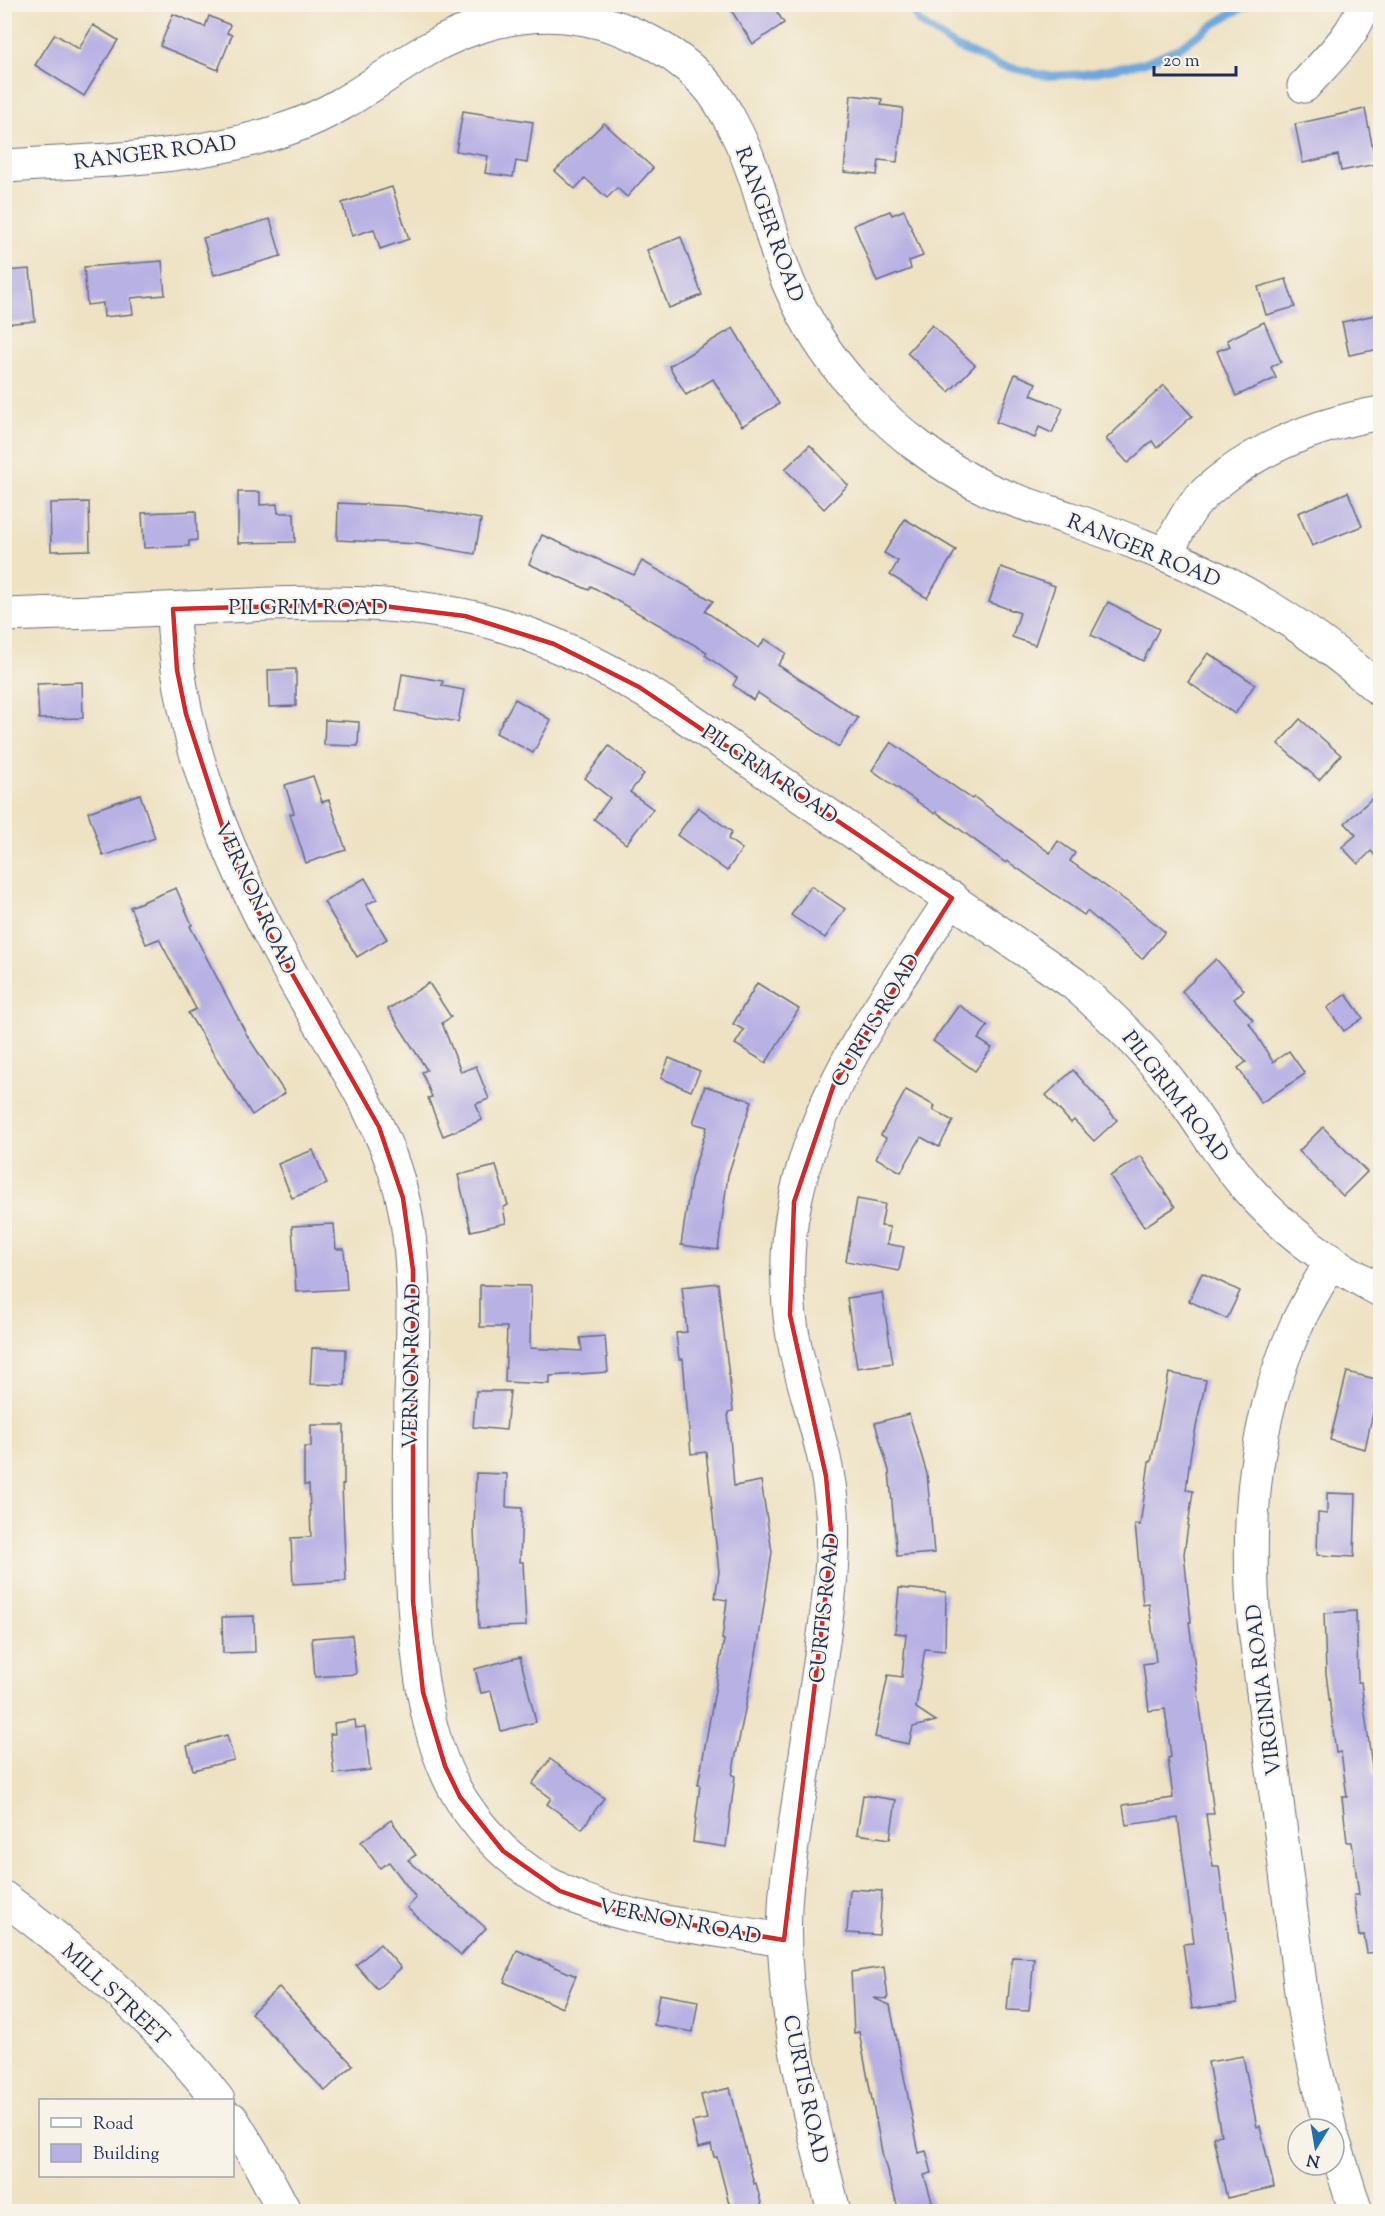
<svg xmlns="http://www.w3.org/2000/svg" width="1385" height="2216" font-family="'Sorts Mill Goudy',serif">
<rect width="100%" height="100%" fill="#f7f3e8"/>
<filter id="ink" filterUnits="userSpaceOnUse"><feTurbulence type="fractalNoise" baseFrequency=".0167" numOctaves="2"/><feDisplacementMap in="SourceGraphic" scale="12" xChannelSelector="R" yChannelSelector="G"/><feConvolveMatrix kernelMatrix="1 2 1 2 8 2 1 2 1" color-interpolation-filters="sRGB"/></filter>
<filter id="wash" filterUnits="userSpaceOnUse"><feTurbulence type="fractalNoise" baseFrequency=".008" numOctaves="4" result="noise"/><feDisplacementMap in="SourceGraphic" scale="24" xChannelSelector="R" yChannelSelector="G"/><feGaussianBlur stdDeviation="1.35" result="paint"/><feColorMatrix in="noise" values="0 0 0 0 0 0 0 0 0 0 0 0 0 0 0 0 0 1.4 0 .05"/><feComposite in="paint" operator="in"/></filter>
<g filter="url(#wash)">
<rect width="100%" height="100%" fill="#eee2c3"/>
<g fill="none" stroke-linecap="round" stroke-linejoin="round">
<polyline stroke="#6da7dd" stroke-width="8" points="908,4 919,22 956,47 999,65 1048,76 1085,74 1143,63 1178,48 1227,16 1251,4"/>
</g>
<g id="blocks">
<g fill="#b8b1e4">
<polygon points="727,4 772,4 784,23 753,44"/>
<polygon points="173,14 205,27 209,16 230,25 227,33 232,35 218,70 160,46"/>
<polygon points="93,25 118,40 84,96 35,65 55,34 79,49"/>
<polygon points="851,95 882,99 881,105 903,108 897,162 879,160 877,175 844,172"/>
<polygon points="1365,109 1376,164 1341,171 1338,155 1303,163 1295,124"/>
<polygon points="463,111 533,122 527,163 516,161 513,177 485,173 488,156 456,151"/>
<polygon points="604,123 653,168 627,197 617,188 607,198 585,178 575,189 555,171"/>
<polygon points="392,187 409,239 380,249 374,229 352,236 342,203"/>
<polygon points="904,210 923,256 909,261 911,269 877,282 854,225 890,211 892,215"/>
<polygon points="270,219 281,256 214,275 203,238"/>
<polygon points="681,237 702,295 669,308 647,250"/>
<polygon points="162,261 165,295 131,298 133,314 104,317 103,303 87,305 84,267"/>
<polygon points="30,269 35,321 4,324 4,271"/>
<polygon points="1286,279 1295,307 1266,315 1258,287"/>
<polygon points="1380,314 1380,349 1349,355 1342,322"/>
<polygon points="1264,322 1281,362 1271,367 1276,378 1236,396 1217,351 1230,346 1227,340"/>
<polygon points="932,325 975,365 949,392 907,353"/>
<polygon points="733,328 779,404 742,426 713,379 686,395 669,366"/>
<polygon points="1015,374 1036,383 1031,395 1063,408 1052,433 1039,427 1035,438 996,422"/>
<polygon points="1164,385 1192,416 1157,448 1152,441 1128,463 1106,439"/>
<polygon points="810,445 848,485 824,509 785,469"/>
<polygon points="238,492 260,492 260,505 277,504 278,513 294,513 295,542 238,543"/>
<polygon points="1348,492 1362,526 1312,546 1298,513"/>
<polygon points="89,502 90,550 51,551 50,503"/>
<polygon points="338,503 404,506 481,519 475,554 418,544 337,540"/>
<polygon points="196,511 197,540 189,541 189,546 144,548 142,513"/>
<polygon points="905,519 956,550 927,598 890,575 898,561 884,553"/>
<polygon points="542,535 634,575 642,561 713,601 705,611 759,648 765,639 786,653 778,665 858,718 839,747 758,693 753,700 733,685 737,678 705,655 707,652 591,586 589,590 529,564"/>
<polygon points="1001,567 1055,586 1035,645 1012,637 1020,613 989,602"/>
<polygon points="1108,602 1159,629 1143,661 1091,635"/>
<polygon points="1208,653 1255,684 1235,714 1188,682"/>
<polygon points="296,669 296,706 269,707 268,670"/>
<polygon points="402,674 443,681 442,686 464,690 458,722 396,711"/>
<polygon points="82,682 83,718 39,719 37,684"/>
<polygon points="515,699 551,720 533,753 496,733"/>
<polygon points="1300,719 1341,755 1319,780 1278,744"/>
<polygon points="325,720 359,722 358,746 324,745"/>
<polygon points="891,742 972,799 974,797 1050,853 1058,841 1075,853 1070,861 1139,910 1165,932 1142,959 1087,911 1084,915 1007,861 1006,863 936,812 935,814 872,770"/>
<polygon points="609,746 644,774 630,792 653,809 626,844 594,819 610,798 585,778"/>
<polygon points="313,776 322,802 329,800 346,850 306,863 290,814 294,813 285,785"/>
<polygon points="1380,791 1380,861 1371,851 1358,864 1342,847 1356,835 1345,823"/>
<polygon points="140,794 155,838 103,856 88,812"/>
<polygon points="698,807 732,832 728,839 742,849 727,871 677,835"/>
<polygon points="365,878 377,899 366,905 387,939 357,957 324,902"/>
<polygon points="811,886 845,909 825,938 791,915"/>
<polygon points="176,888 192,925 190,926 248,1037 285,1093 252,1115 188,1013 196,1009 159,939 146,944 130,907"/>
<polygon points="1216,959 1244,990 1234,999 1253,1020 1249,1023 1273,1062 1289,1051 1305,1074 1261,1103 1238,1068 1246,1062 1182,991"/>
<polygon points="429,983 451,1017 442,1023 461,1072 476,1066 489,1099 476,1104 482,1120 443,1136 428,1098 432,1097 422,1072 427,1070 388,1009"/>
<polygon points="757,983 799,1009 766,1063 735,1044 744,1030 733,1024"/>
<polygon points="1346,994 1363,1018 1344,1031 1327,1008"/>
<polygon points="959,1005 988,1026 978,1039 992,1048 975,1071 933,1041"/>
<polygon points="669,1058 700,1071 691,1091 661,1078"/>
<polygon points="1073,1070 1117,1120 1094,1141 1074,1120 1071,1123 1046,1095"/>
<polygon points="705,1086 752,1101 728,1175 718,1250 681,1245 691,1179 707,1127 693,1123"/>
<polygon points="906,1090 935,1106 933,1110 953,1121 939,1147 921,1137 901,1172 876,1158 886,1138 881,1135"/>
<polygon points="1323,1127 1367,1172 1343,1196 1299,1151"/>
<polygon points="313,1150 327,1184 292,1198 278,1164"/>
<polygon points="1141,1156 1175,1207 1144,1227 1110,1176"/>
<polygon points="496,1166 508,1205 503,1208 506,1223 471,1231 458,1175"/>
<polygon points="857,1199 885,1204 881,1226 890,1227 887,1244 904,1247 899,1271 846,1261"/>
<polygon points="334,1224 336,1249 344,1249 347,1289 296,1292 292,1226"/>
<polygon points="1202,1273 1240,1291 1227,1319 1189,1301"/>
<polygon points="718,1283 733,1411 728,1412 734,1486 761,1481 772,1552 758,1644 732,1775 735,1776 726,1847 693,1842 700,1785 698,1785 724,1640 722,1639 727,1600 715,1598 719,1572 706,1452 691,1454 683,1359 679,1359 676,1333 687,1332 682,1287"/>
<polygon points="480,1285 531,1286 530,1348 582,1351 580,1338 605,1336 608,1372 550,1376 550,1384 505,1382 507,1327 480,1327"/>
<polygon points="882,1293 893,1363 857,1368 847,1298"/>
<polygon points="312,1348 346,1349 345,1385 310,1384"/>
<polygon points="1347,1372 1380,1380 1365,1449 1330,1440"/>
<polygon points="1169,1373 1206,1380 1191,1451 1186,1490 1193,1491 1184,1554 1191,1622 1189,1622 1214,1814 1206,1814 1213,1867 1219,1867 1237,2003 1192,2009 1183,1944 1194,1943 1178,1818 1126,1825 1123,1805 1173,1798 1168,1758 1171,1757 1165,1709 1149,1711 1143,1664 1156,1662 1149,1604 1143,1605 1135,1524 1140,1525 1149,1462 1151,1462"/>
<polygon points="476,1391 510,1391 506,1430 473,1427"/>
<polygon points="909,1414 927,1474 934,1553 897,1556 889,1471 875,1423"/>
<polygon points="311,1425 344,1425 344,1484 342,1485 346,1581 293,1584 291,1538 311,1537 309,1485 304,1485 304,1447 311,1447"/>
<polygon points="476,1473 507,1474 506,1507 522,1508 520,1562 523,1562 526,1626 479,1628 474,1530"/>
<polygon points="1327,1493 1356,1494 1354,1557 1317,1555 1318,1513 1327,1514"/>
<polygon points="899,1588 946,1592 945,1651 925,1649 916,1708 936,1721 913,1727 909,1744 875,1737 888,1675 902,1677 906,1634 895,1633"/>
<polygon points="1356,1611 1358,1682 1361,1682 1373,1774 1380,1773 1380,1796 1377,1797 1380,1824 1380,1952 1367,1953 1364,1935 1359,1936 1354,1895 1359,1895 1352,1842 1347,1842 1342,1797 1347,1797 1341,1752 1336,1753 1326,1673 1324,1613"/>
<polygon points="254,1616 255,1652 223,1653 222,1617"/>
<polygon points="352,1635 356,1674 315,1677 312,1638"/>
<polygon points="520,1657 536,1722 501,1731 491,1691 481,1693 475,1669"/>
<polygon points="355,1720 356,1728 365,1727 370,1770 334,1774 330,1734 335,1734 334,1723"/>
<polygon points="227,1735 234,1760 193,1770 187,1746"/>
<polygon points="550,1759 604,1798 582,1829 547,1804 551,1798 532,1784"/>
<polygon points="863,1795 896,1800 890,1839 857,1834"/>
<polygon points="391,1820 416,1855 408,1860 486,1928 461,1955 407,1908 416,1898 389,1862 380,1868 361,1842"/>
<polygon points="850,1889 882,1891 879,1935 847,1933"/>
<polygon points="380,1944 401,1968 377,1989 356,1965"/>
<polygon points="517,1950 576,1976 562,2008 504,1982"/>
<polygon points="1012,1957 1034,1958 1029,2011 1007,2010"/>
<polygon points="884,1967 888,1999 873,1998 890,2005 919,2153 926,2151 932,2173 924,2175 935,2211 899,2211 883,2157 859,2032 854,2033 851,1972"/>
<polygon points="279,1987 353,2065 325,2091 251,2013"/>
<polygon points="659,1994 698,2001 693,2032 654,2025"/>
<polygon points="1243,2056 1257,2127 1260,2126 1274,2187 1227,2198 1213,2137 1221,2135 1208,2062"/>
<polygon points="730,2088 754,2184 756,2183 763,2211 731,2211 717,2157 714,2157 711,2145 698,2148 692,2122 707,2119 701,2095"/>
</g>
</g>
</g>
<g filter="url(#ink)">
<use href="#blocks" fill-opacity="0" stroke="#656e81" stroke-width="1.5"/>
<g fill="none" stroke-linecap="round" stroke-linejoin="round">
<g stroke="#656e81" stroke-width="35">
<g id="minor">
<path d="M 1304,86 C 1326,61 1354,37 1364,4"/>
<path d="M 4,166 C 101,160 200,160 292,127 C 342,110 381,77 425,51 C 467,26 517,12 565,16 C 615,21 667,44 702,80 C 722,99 743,143 752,169 C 768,212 775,258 796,299 C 813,335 836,368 864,397 C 898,434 942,467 987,489 C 1013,501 1041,509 1068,518 C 1100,529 1132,541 1164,554 C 1244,587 1316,633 1380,690"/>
<path d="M 1166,555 C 1174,538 1182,521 1193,506 C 1202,494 1215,484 1227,475 C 1273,441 1325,423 1380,413"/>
<path d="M 173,609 C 176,740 233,870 296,983 C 336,1053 385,1120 403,1200 C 417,1264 413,1330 411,1395 C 410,1473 409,1551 416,1630 C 421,1687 430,1751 462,1801 C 540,1921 656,1919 784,1940"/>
<path d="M 4,615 C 65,613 126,611 186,608 C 294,603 406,594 511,628 C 570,648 624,677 677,711 L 1073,983 C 1113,1017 1149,1053 1180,1095 C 1203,1126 1222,1159 1247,1188 C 1285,1231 1330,1264 1380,1290"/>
<path d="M 4,1898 C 83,1956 159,2022 218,2100"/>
<polyline points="232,2119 260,2165 285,2212"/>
<path d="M 1330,2129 L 1311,2049 L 1302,1999 L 1254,1621 C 1246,1519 1254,1421 1296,1326 C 1306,1304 1319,1283 1331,1262"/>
<polyline points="1334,2142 1356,2212"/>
<path d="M 834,2212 C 809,2110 780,2013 785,1908 C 786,1878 792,1848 796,1819 C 803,1772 811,1724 818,1676 C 826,1622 835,1567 832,1512 C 829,1458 808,1404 796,1351 C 785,1304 785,1248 795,1201 C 819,1084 888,996 952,898"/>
</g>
</g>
<use href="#minor" stroke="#fff" stroke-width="33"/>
</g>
</g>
<path fill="none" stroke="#d62828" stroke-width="4.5" stroke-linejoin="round" d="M 367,604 L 465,616 L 554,644 L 639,687 L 952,898 L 834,1084 L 794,1202 L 790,1315 L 826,1476 L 832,1542 L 784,1940 L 626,1914 L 560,1891 L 503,1851 L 460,1797 L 445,1766 L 423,1692 L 413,1601 L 413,1270 L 403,1198 L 379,1127 L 265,926 L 231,853 L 186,714 L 177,670 L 173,609 Z"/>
<g text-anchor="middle" stroke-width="4.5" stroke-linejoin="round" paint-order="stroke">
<g font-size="21" fill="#1b2f5e" stroke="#f7f3e8">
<text transform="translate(155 152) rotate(-7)" y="7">RANGER ROAD</text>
<text transform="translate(770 224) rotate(70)" y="7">RANGER ROAD</text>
<text transform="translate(1144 550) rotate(22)" y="7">RANGER ROAD</text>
<text x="308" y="614">PILGRIM ROAD</text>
<text transform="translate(770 774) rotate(34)" y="7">PILGRIM ROAD</text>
<text transform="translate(256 898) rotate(65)" y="7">VERNON ROAD</text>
<text transform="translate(875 1020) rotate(-59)" y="7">CURTIS ROAD</text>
<text transform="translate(1176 1096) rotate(52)" y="7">PILGRIM ROAD</text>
<text transform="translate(411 1366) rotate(-89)" y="7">VERNON ROAD</text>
<text transform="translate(824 1608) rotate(-84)" y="7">CURTIS ROAD</text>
<text transform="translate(1263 1690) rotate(-97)" y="7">VIRGINIA ROAD</text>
<text transform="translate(680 1921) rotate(11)" y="7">VERNON ROAD</text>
<text transform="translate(116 1994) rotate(43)" y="7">MILL STREET</text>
<text transform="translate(806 2089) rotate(78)" y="7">CURTIS ROAD</text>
</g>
</g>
<rect width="1385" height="2216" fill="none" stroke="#f7f3e8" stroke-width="24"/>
<rect x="39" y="2099" width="195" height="78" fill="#f7f3e8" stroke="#9fa5b1" stroke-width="1.5"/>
<rect x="51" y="2118" width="30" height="9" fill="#ffffff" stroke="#9fa5b1" stroke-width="1.5"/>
<text x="93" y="2129" font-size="18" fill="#1b2f5e">Road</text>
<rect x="51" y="2144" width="30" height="18" fill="#b8b1e4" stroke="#9fa5b1" stroke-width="1.5"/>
<text x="93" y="2159" font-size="18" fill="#1b2f5e">Building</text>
<g transform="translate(1316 2147) rotate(191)"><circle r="28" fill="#f7f3e8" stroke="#9fa5b1" stroke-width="1.5"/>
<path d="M0-4.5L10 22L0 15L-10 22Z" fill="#1f6fb2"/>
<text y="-9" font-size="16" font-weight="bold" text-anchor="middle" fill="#1b2f5e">N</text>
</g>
<path d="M1154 66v9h82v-9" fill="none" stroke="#1b2f5e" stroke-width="3"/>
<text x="1163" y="66" font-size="18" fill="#1b2f5e" stroke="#f7f3e8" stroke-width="4.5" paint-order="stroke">20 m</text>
</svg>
